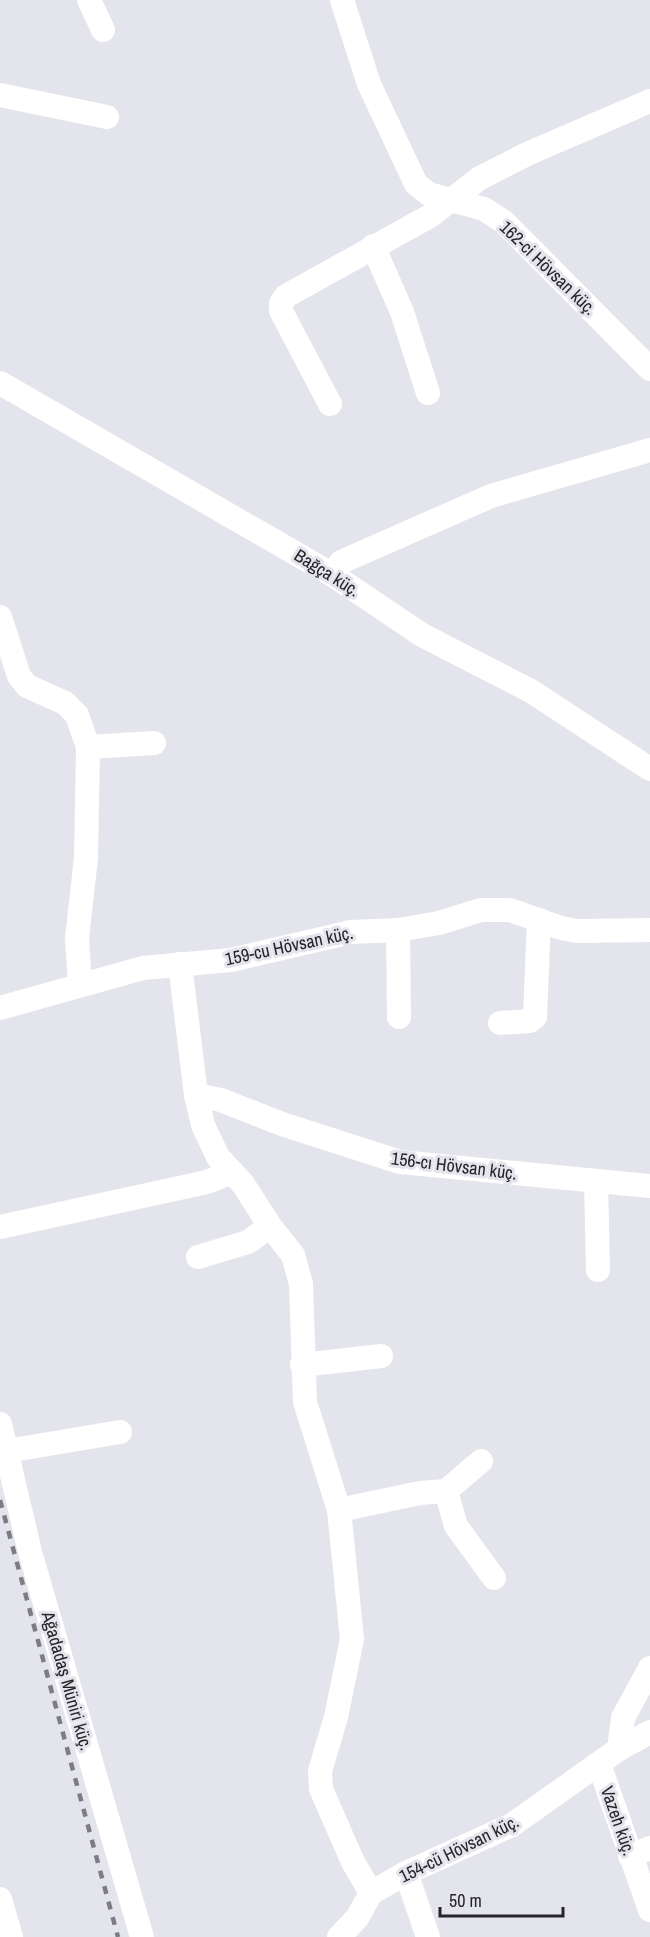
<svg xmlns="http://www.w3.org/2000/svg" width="650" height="1937" font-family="'Archivo Narrow',sans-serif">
<rect width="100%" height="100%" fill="#e4e4ed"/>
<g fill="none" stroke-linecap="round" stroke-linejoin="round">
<g stroke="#fff" stroke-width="24">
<polyline points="89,0 103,30"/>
<polyline points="342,0 369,84 416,184 429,194 484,209 504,222 650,369"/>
<polyline points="0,95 107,117"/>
<polyline points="373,246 402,312 428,393"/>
<polyline points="0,383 333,575 422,635 531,691 650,769"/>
<polyline points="330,404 281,311 281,303 286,296 430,216 480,178 527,154 650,101"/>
<polyline points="333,575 341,562 491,496 650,450"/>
<polyline points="0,617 19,676 27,686 65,703 77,715 88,747 86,858 77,938 80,984"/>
<polyline points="88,747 154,743"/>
<polyline points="398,930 399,1017"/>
<polyline points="180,964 196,1095 203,1125 218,1157 243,1184 270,1226 293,1255 301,1284 305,1402 339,1510 352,1639 336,1717 320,1771 321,1789 353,1862 371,1893"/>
<polyline points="0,1008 143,968 231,960 351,932 398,930 439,923 481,910 510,910 561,928 577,931 650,930"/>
<polyline points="500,1023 530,1021 535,1017 539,920"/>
<polyline points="196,1095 221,1100 282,1124 400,1162 650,1186"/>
<polyline points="596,1181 598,1270"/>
<polyline points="0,1227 207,1182 232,1172"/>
<polyline points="198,1257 248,1242 270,1226"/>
<polyline points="302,1365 381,1356"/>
<polyline points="0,1424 30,1552 142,1937"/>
<polyline points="7,1451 120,1432"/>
<polyline points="446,1491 456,1526 494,1578"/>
<polyline points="339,1510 420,1493 446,1491 481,1461"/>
<polyline points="619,1749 623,1718 650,1668"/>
<polyline points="599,1764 650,1910"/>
<polyline points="630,1856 650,1848"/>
<polyline points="406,1873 428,1937"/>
<polyline points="0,1899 11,1937"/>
<polyline points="339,1937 357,1918 371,1893 406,1873 512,1825 619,1749 650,1732"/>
</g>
<polyline stroke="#7c7c82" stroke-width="4.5" stroke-dasharray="8 8" stroke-linecap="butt" points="0,1500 118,1937"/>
</g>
<g text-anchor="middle" stroke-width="6" stroke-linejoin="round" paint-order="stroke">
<g font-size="18" fill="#252528" stroke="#e4e4ed">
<text transform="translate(548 268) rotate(44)" y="6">162-ci Hövsan küç.</text>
<text transform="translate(327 573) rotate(32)" y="6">Bağça küç.</text>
<text transform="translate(289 946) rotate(-12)" y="6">159-cu Hövsan küç.</text>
<text transform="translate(454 1166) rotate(7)" y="6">156-cı Hövsan küç.</text>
<text transform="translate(67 1681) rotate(74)" y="6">Ağadadaş Müniri küç.</text>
<text transform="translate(618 1821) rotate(71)" y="6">Vazeh küç.</text>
<text transform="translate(459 1849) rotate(-26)" y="6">154-cü Hövsan küç.</text>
</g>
</g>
<path d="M440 1907v9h123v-9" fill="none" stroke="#252528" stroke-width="3"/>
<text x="449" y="1907" font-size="18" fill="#252528" stroke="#e4e4ed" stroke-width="4.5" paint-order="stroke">50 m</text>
</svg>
